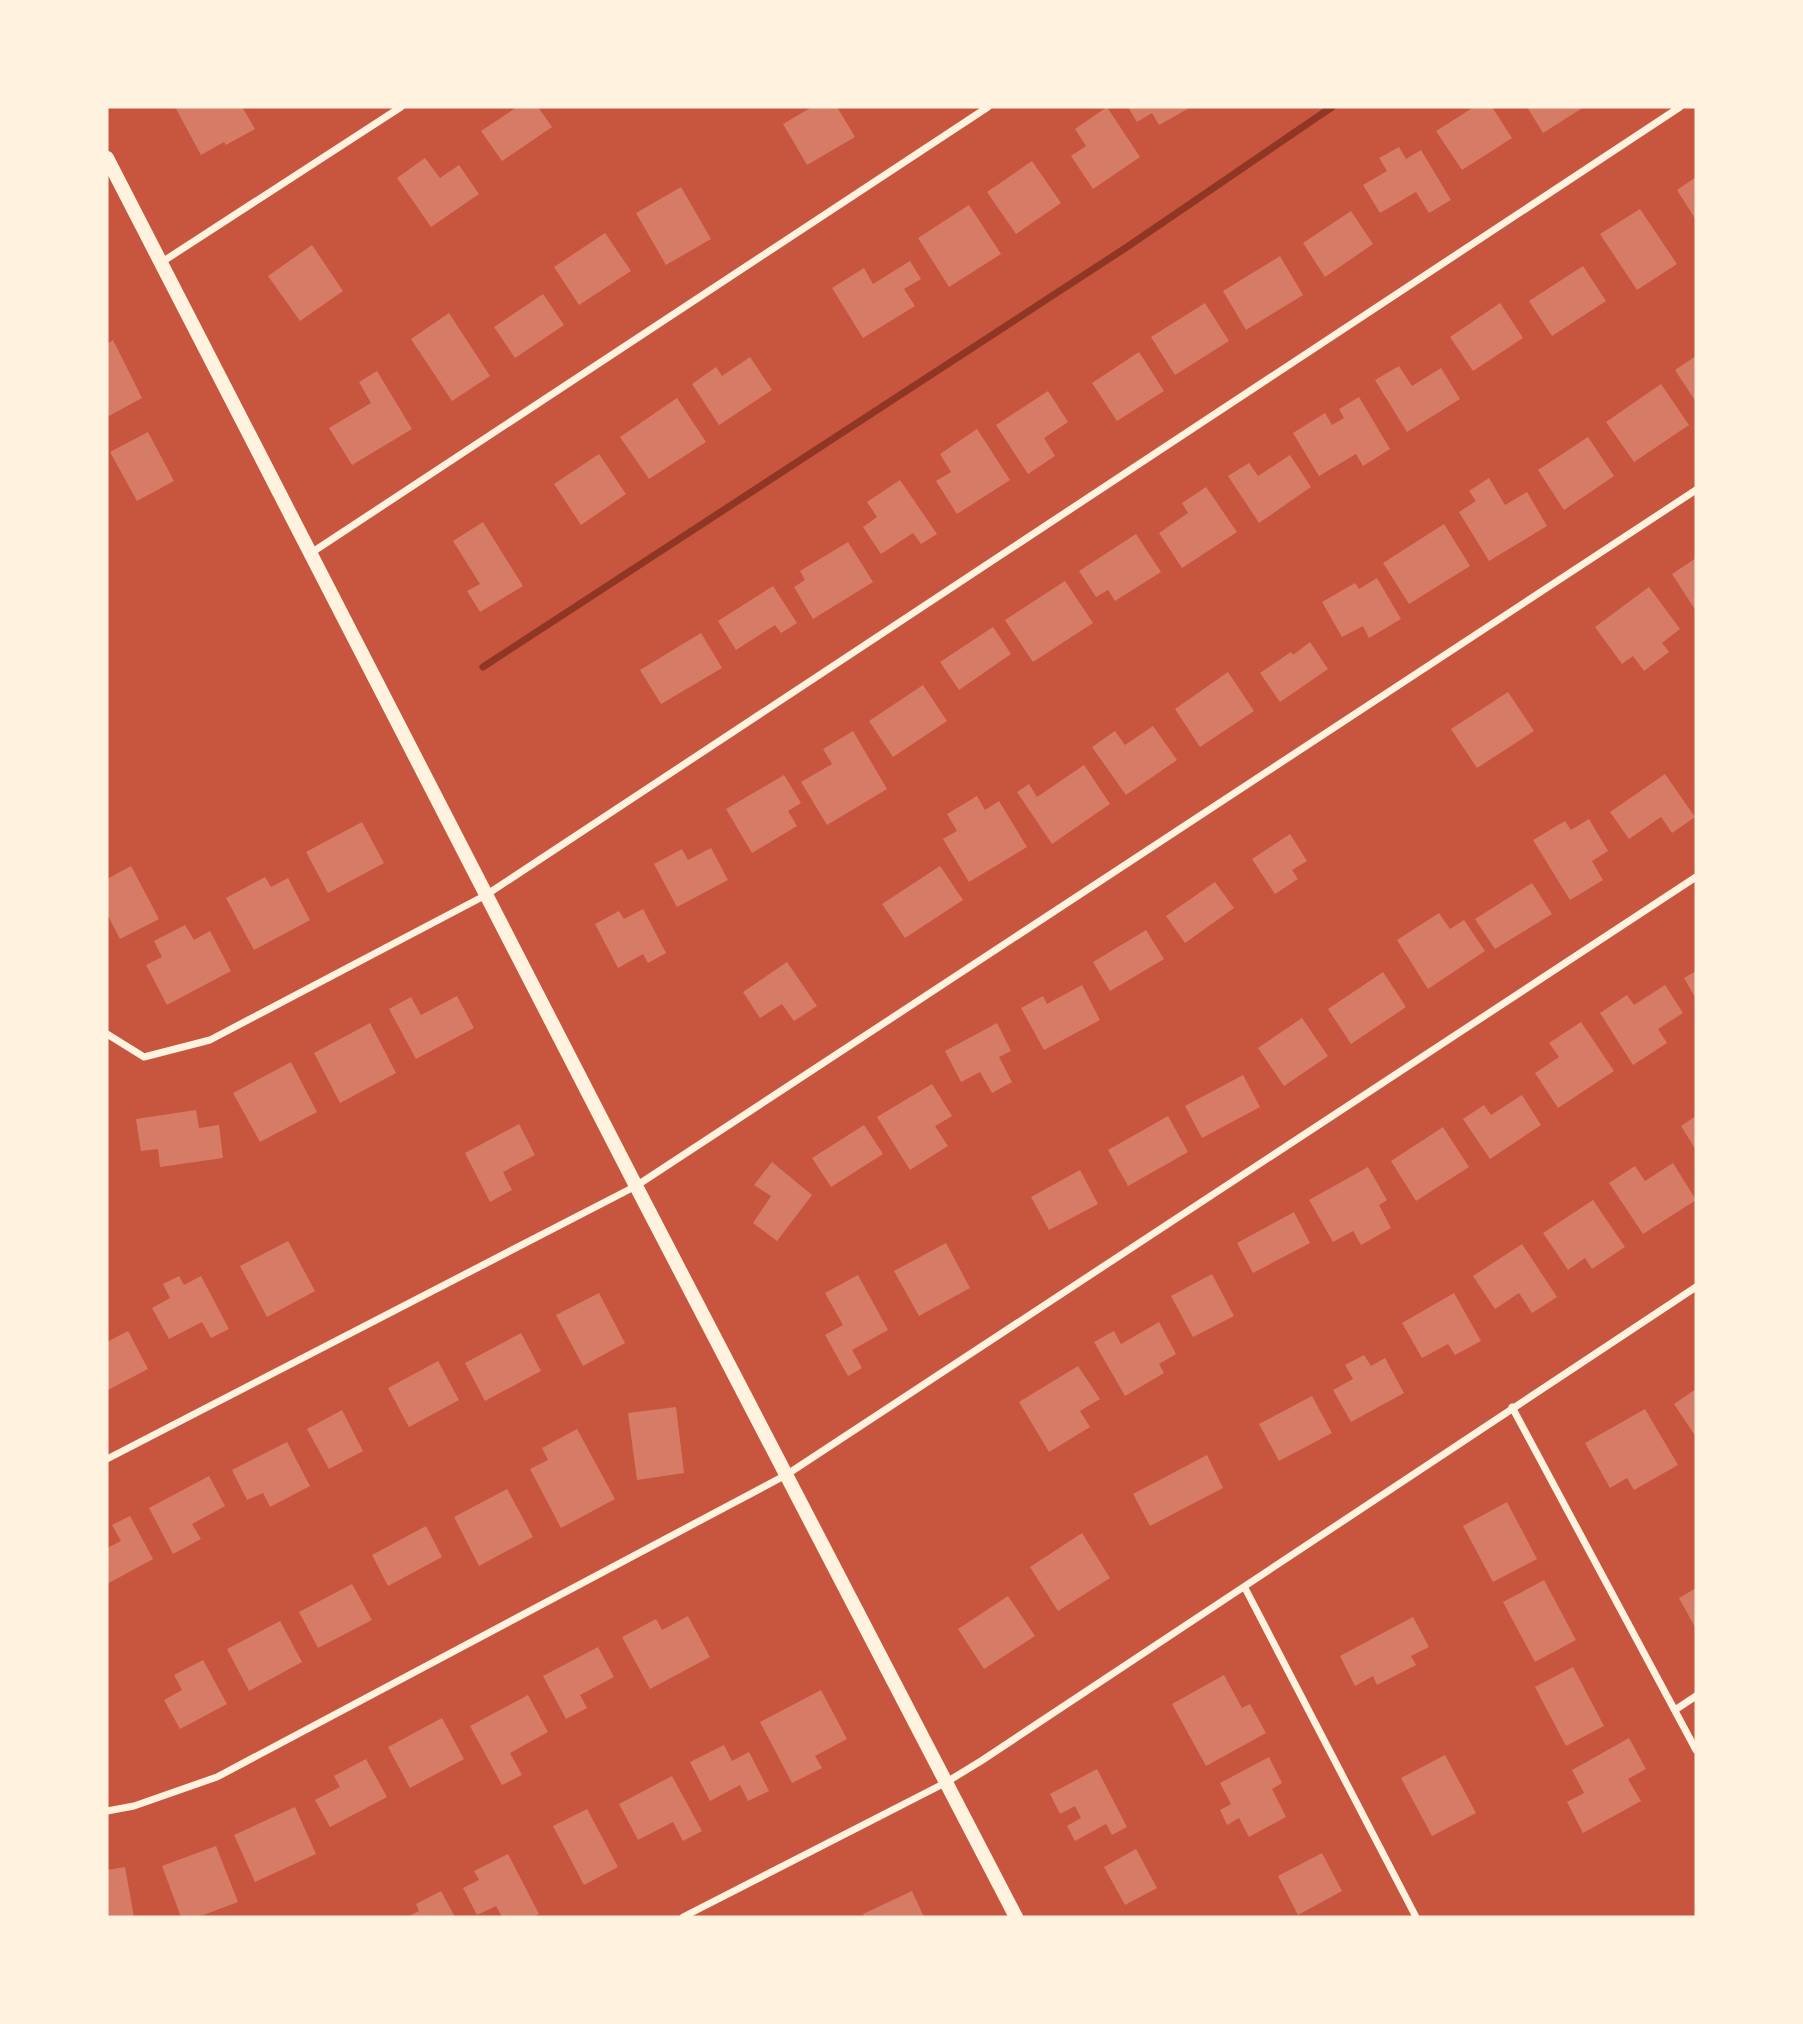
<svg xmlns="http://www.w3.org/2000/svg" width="1803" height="2024" font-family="Karla,sans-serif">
<rect width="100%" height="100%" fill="#c8553d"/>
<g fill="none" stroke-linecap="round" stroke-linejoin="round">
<polyline stroke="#8f3625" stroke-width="7" points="483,667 1127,247 1332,107"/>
</g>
<g fill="#d67c66">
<polygon points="175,107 242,107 255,129 226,145 224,142 201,155"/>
<polygon points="517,107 538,107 552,127 502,161 481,131"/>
<polygon points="812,107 837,107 855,137 807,165 783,124"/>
<polygon points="1107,107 1140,157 1093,189 1071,156 1086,146 1075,129"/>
<polygon points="1128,107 1191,107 1159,125 1152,113 1137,122"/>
<polygon points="1474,107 1492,107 1512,138 1462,170 1436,131"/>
<polygon points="1527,107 1584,107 1543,133"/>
<polygon points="1399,147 1406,159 1421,150 1451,200 1429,213 1416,192 1380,213 1363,185 1387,171 1379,158"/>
<polygon points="425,158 440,178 459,165 479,194 431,227 397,178"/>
<polygon points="1032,161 1061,203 1016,234 987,192"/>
<polygon points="1696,177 1696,220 1677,190"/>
<polygon points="681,187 711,239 666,265 636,213"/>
<polygon points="969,205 1001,254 949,287 918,238"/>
<polygon points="1640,209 1677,264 1637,290 1600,234"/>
<polygon points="1351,211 1373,244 1325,277 1303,243"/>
<polygon points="605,233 631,271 579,305 554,267"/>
<polygon points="312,245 343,291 300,321 268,276"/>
<polygon points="1280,256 1303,295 1246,330 1223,291"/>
<polygon points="910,261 921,279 904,289 915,306 863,338 832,288 864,268 873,284"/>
<polygon points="1583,266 1606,301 1552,336 1529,301"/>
<polygon points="543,294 564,325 515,358 494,327"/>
<polygon points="1205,303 1229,341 1175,375 1151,337"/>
<polygon points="1500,303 1523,338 1473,371 1450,337"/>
<polygon points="449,313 490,376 452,401 411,339"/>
<polygon points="113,340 142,398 109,416 107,411 107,344"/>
<polygon points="1139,352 1164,391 1117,421 1092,383"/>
<polygon points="1696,356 1696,402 1675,370"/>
<polygon points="750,357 772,390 719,425 692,384 716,367 722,376"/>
<polygon points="1399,366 1412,386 1441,368 1460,399 1407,432 1375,380"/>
<polygon points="377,371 412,429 352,465 329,428 371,403 359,382"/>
<polygon points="1661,384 1689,425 1634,462 1606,422"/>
<polygon points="1048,391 1068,422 1044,438 1055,456 1028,474 996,425"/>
<polygon points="1359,397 1390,449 1363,466 1356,454 1319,476 1293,433 1325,413 1332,425 1344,418 1339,409"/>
<polygon points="677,398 706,442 649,479 620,437"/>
<polygon points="977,429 1010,480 957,514 936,481 951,472 940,454"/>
<polygon points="148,432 174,481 137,501 110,452"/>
<polygon points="1588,437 1614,476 1564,510 1538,470"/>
<polygon points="599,454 626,494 581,525 554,484"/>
<polygon points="1290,455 1311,487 1259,523 1228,476 1249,463 1258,476"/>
<polygon points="1489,478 1505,505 1527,492 1547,526 1489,561 1459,512 1476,501 1469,491"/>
<polygon points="900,480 937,534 921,544 913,533 881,554 863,527 877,517 867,502"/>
<polygon points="1206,487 1237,532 1182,568 1159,533 1188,513 1182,503"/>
<polygon points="483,522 523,586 480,612 467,591 480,584 453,541"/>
<polygon points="1444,524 1470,566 1409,604 1383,563"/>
<polygon points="1136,534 1161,572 1115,601 1108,590 1096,597 1079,571"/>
<polygon points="848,542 873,582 813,619 794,587 805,580 800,571"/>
<polygon points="1696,558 1696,611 1672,574"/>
<polygon points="1377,578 1401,619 1369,638 1363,626 1342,637 1322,602 1355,583 1359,589"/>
<polygon points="1065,581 1093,623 1033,662 1005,620"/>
<polygon points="773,586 797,623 781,633 775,625 736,650 718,621"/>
<polygon points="1649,587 1680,629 1662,643 1669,652 1644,671 1633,656 1622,664 1595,627"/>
<polygon points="993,627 1011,654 959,690 940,662"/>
<polygon points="701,633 722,668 661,704 640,670"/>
<polygon points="1310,642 1328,669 1280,702 1260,673 1291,652 1293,655"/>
<polygon points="1228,672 1254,711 1200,747 1175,709"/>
<polygon points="923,685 947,721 893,757 869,721"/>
<polygon points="1508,692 1534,731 1477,768 1451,729"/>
<polygon points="1153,726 1177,760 1126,795 1092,747 1115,731 1125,745"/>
<polygon points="853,731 887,789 827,825 801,782 832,764 823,749"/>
<polygon points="1084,765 1110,804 1052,844 1017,792 1029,784 1037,797"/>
<polygon points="1665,774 1695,817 1672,833 1661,817 1629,839 1610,812"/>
<polygon points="784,775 801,803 788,811 797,826 752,853 726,809"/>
<polygon points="977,796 985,810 999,801 1027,847 969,882 943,839 957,831 947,814"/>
<polygon points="1589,819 1608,851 1592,861 1603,880 1570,900 1533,840 1565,821 1571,830"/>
<polygon points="362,822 384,863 328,893 306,852"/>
<polygon points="1290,834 1307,861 1292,870 1298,879 1275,894 1252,859"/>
<polygon points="711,848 728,880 677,907 654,864 682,849 688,860"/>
<polygon points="131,866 159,919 120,939 107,914 107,879"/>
<polygon points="940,866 963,900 905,938 882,904"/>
<polygon points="265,877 271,887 288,878 310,920 254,950 226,898"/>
<polygon points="1215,882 1234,908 1185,943 1166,916"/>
<polygon points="1532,883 1552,914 1495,949 1475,919"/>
<polygon points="643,909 666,953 648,963 643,954 618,968 595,924 619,911 624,919"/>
<polygon points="1439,913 1450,929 1464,920 1485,951 1428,989 1397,940"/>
<polygon points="185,925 194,940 210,931 231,971 167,1005 146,965 162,957 154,941"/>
<polygon points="1146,930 1164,959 1110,991 1093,962"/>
<polygon points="787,962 817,1006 794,1021 782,1004 760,1018 743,992"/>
<polygon points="1696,971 1696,999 1684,978"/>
<polygon points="1383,972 1406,1007 1351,1044 1328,1009"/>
<polygon points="1082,985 1100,1020 1044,1050 1021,1008 1043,996 1047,1004"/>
<polygon points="1665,985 1683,1013 1658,1029 1667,1043 1633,1065 1600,1013 1627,995 1634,1005"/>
<polygon points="457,996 474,1028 416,1059 389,1009 411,997 421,1015"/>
<polygon points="1302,1018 1328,1056 1284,1086 1258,1048"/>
<polygon points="1581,1022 1614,1071 1558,1108 1535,1073 1559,1057 1549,1043"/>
<polygon points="370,1023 396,1073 340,1103 314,1053"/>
<polygon points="997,1023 1011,1051 999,1057 1012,1082 992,1093 980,1072 961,1082 945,1051"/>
<polygon points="291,1062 317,1112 260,1142 233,1093"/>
<polygon points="1243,1075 1260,1107 1202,1138 1185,1106"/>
<polygon points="932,1084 952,1116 935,1126 948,1146 910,1170 877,1117"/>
<polygon points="1522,1095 1541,1125 1490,1159 1463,1119 1484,1105 1491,1115"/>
<polygon points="196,1110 199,1128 219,1125 223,1158 160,1167 158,1149 141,1151 136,1119"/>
<polygon points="1168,1116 1188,1152 1128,1186 1108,1150"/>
<polygon points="1696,1116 1696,1150 1681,1126"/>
<polygon points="519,1124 535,1155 503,1172 512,1190 490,1202 465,1153"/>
<polygon points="864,1125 883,1154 831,1187 812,1158"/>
<polygon points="1443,1127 1469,1167 1416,1201 1391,1161"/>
<polygon points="772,1162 812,1195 777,1241 753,1223 771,1196 754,1185"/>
<polygon points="1673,1163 1696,1200 1643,1234 1609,1183 1635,1166 1645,1181"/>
<polygon points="1368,1167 1387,1200 1379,1205 1391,1228 1361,1245 1353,1231 1333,1242 1309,1200"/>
<polygon points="1080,1170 1098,1204 1049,1230 1031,1197"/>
<polygon points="1593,1200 1625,1247 1592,1269 1585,1258 1568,1270 1543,1233"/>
<polygon points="1294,1212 1310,1243 1253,1273 1237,1243"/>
<polygon points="288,1241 315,1291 267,1317 240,1266"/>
<polygon points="946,1243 970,1288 919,1316 894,1271"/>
<polygon points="1522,1244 1557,1297 1532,1313 1519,1293 1495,1309 1473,1276"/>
<polygon points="1212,1274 1234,1316 1193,1337 1171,1296"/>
<polygon points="858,1275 888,1330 852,1350 862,1368 848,1376 825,1335 843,1325 825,1293"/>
<polygon points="179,1276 184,1285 201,1276 229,1329 211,1338 202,1322 169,1339 152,1308 170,1298 163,1284"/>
<polygon points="599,1293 625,1343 583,1366 556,1315"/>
<polygon points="1454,1293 1481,1341 1455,1355 1448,1344 1422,1358 1402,1323"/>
<polygon points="1159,1322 1176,1354 1159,1364 1164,1373 1125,1396 1094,1342 1114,1331 1121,1344"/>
<polygon points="128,1331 148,1369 108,1390 107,1342"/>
<polygon points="521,1333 541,1371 485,1401 465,1363"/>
<polygon points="1364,1355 1371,1366 1385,1358 1404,1393 1351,1422 1333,1390 1353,1379 1345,1365"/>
<polygon points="438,1361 459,1400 409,1427 388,1388"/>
<polygon points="1078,1366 1100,1399 1080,1411 1090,1427 1049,1452 1019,1402"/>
<polygon points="1696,1389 1696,1437 1674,1404"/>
<polygon points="1312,1396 1332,1433 1279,1461 1259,1424"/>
<polygon points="676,1407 684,1473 637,1480 628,1413"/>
<polygon points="1645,1409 1678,1465 1634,1490 1627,1478 1610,1488 1585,1443"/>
<polygon points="342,1410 363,1451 329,1469 307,1429"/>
<polygon points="577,1429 615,1499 561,1528 530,1469 548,1460 542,1448"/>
<polygon points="287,1442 310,1486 270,1507 263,1493 247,1500 232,1470"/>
<polygon points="1207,1455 1223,1488 1150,1526 1133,1494"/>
<polygon points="209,1476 225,1506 192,1524 201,1539 173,1554 149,1508"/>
<polygon points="507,1489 533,1537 479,1566 454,1517"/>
<polygon points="1507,1502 1537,1559 1493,1582 1463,1526"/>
<polygon points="130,1516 153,1559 107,1584 107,1548 121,1541 112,1525"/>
<polygon points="426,1526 442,1557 388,1586 372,1555"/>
<polygon points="1082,1533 1110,1578 1058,1611 1030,1567"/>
<polygon points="1544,1580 1576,1640 1535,1662 1503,1602"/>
<polygon points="352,1584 372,1620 318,1648 299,1612"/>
<polygon points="1696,1588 1696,1629 1679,1598"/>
<polygon points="1008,1596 1035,1636 984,1669 958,1629"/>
<polygon points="688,1616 710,1657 650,1689 622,1637 656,1619 662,1630"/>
<polygon points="1413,1617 1429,1647 1411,1656 1416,1665 1377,1685 1373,1676 1355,1686 1340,1656"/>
<polygon points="280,1621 302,1662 249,1691 227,1649"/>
<polygon points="598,1647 614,1677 580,1695 587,1708 566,1719 543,1676"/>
<polygon points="203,1660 227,1704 180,1729 164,1700 182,1690 174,1675"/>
<polygon points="1573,1667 1604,1726 1566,1746 1535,1687"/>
<polygon points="1224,1675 1242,1708 1250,1704 1266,1733 1206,1766 1172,1704"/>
<polygon points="821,1690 847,1739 815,1756 822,1768 792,1783 760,1722"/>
<polygon points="528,1695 548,1732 510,1753 522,1775 502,1785 470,1726"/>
<polygon points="442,1718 464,1759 410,1788 388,1747"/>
<polygon points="1629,1738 1646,1769 1628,1779 1641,1801 1583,1833 1567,1802 1584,1793 1572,1770"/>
<polygon points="724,1745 732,1761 749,1752 769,1791 748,1801 740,1785 710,1801 690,1762"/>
<polygon points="1445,1755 1476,1813 1432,1836 1401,1778"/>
<polygon points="1269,1757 1282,1783 1272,1789 1286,1817 1249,1837 1239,1818 1227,1825 1220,1810 1231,1804 1220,1783"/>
<polygon points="366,1759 387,1797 330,1827 315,1800 340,1787 334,1776"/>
<polygon points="1097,1769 1127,1827 1112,1835 1106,1824 1075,1841 1067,1826 1081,1818 1075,1806 1060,1814 1050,1794"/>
<polygon points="672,1776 702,1831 683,1841 673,1822 638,1840 619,1804"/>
<polygon points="295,1807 316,1854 255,1882 234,1835"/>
<polygon points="587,1809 618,1867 584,1885 553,1826"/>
<polygon points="216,1846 238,1902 198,1917 181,1917 162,1866"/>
<polygon points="1136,1849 1157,1888 1125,1905 1104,1867"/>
<polygon points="1322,1853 1342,1891 1298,1915 1278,1876"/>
<polygon points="508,1854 539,1914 533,1917 502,1917 496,1906 477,1915 463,1888 479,1880 474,1871"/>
<polygon points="125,1867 134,1917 107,1917 107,1870"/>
<polygon points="441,1891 455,1917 407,1917 419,1911 416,1904"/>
<polygon points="912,1891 924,1917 865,1917 863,1914"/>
</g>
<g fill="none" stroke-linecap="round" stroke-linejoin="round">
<g stroke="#fff3e0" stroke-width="7">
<polyline points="162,262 401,107"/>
<polyline points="311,553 988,107"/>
<polyline points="107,1034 144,1057 210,1040 486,895 1680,107"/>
<polyline points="1512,1407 1696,1750"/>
<polyline points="107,1459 636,1186 1696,490"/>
<polyline points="1245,1588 1416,1917"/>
<polyline points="1675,1710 1696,1696"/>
<polyline points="107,1811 134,1806 217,1777 786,1475 1696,877"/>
<polyline points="683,1917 945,1783 981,1761 1696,1287"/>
</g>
<polyline stroke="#fff3e0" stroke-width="14" points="107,158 636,1186 1016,1917"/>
</g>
<rect width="1803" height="2024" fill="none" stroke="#fff3e0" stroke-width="217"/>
</svg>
